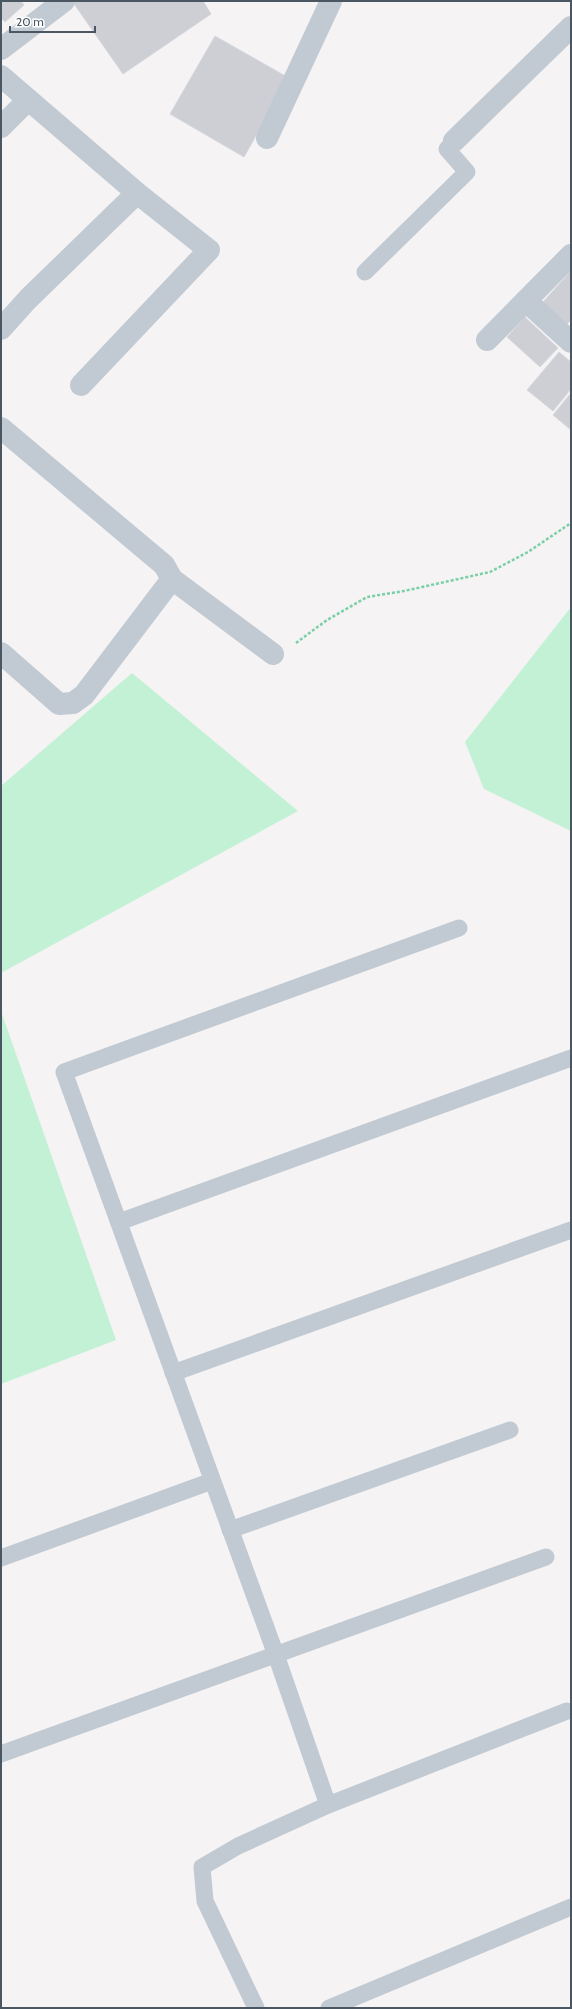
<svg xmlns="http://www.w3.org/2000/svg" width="572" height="2009" font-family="Cabin,sans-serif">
<rect width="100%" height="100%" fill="#f5f3f3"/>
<g fill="#c3f1d5">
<polygon points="571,607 571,831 484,789 465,742"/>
<polygon points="132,673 298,811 1,973 1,786"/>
<polygon points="1,1011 116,1340 1,1384"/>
</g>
<g fill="#cdcfd5" stroke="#d7d9de">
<polygon points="1,1 21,1 24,5 5,22 1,18"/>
<polygon points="72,1 203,1 211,14 123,74"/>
<polygon points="215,36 289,78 244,157 170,114"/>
<polygon points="571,271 571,320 566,325 542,303"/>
<polygon points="525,317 558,348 540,367 507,337"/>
<polygon points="559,352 571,362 571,389 553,411 527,390"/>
<polygon points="571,393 571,430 553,415"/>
</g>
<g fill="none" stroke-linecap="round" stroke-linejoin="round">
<polyline stroke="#7ad0a6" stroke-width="2.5" stroke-dasharray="3 2" stroke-linecap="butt" points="296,643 327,620 367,597 404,591 490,572 528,552 571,523"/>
<g stroke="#c1cad2" stroke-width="17">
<polyline points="365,272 467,172 447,149 454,141"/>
<polyline points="459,928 64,1072 276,1655 328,1805 567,1711"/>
<polyline points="119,1222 571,1058"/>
<polyline points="173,1373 571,1230"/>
<polyline points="230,1530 510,1430"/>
<polyline points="1,1558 212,1481"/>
<polyline points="1,1754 546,1557"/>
<polyline points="256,2008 205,1901 202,1867 238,1846 328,1805"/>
<polyline points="329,2008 571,1907"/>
</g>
<g stroke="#c1cad2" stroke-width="22">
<polyline points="1,49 64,1"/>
<polyline points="1,76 137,193 28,299 1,329"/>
<polyline points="1,127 28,100"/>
<polyline points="267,138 331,1"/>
<polyline points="454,141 571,27"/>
<polyline points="526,301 571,342"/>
<polyline points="487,340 571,255"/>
<polyline points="81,385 209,250 137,193"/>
<polyline points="1,428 164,565 172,579 84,695 73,703 59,704 1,653"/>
<polyline points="172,579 273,654"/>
</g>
</g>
<rect width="572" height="2009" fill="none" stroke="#4a5661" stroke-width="4"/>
<path d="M10 26v6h85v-6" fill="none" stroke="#4a5661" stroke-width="2"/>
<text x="16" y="26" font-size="12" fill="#4a5661" stroke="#ffffff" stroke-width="3" paint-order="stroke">20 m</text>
</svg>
